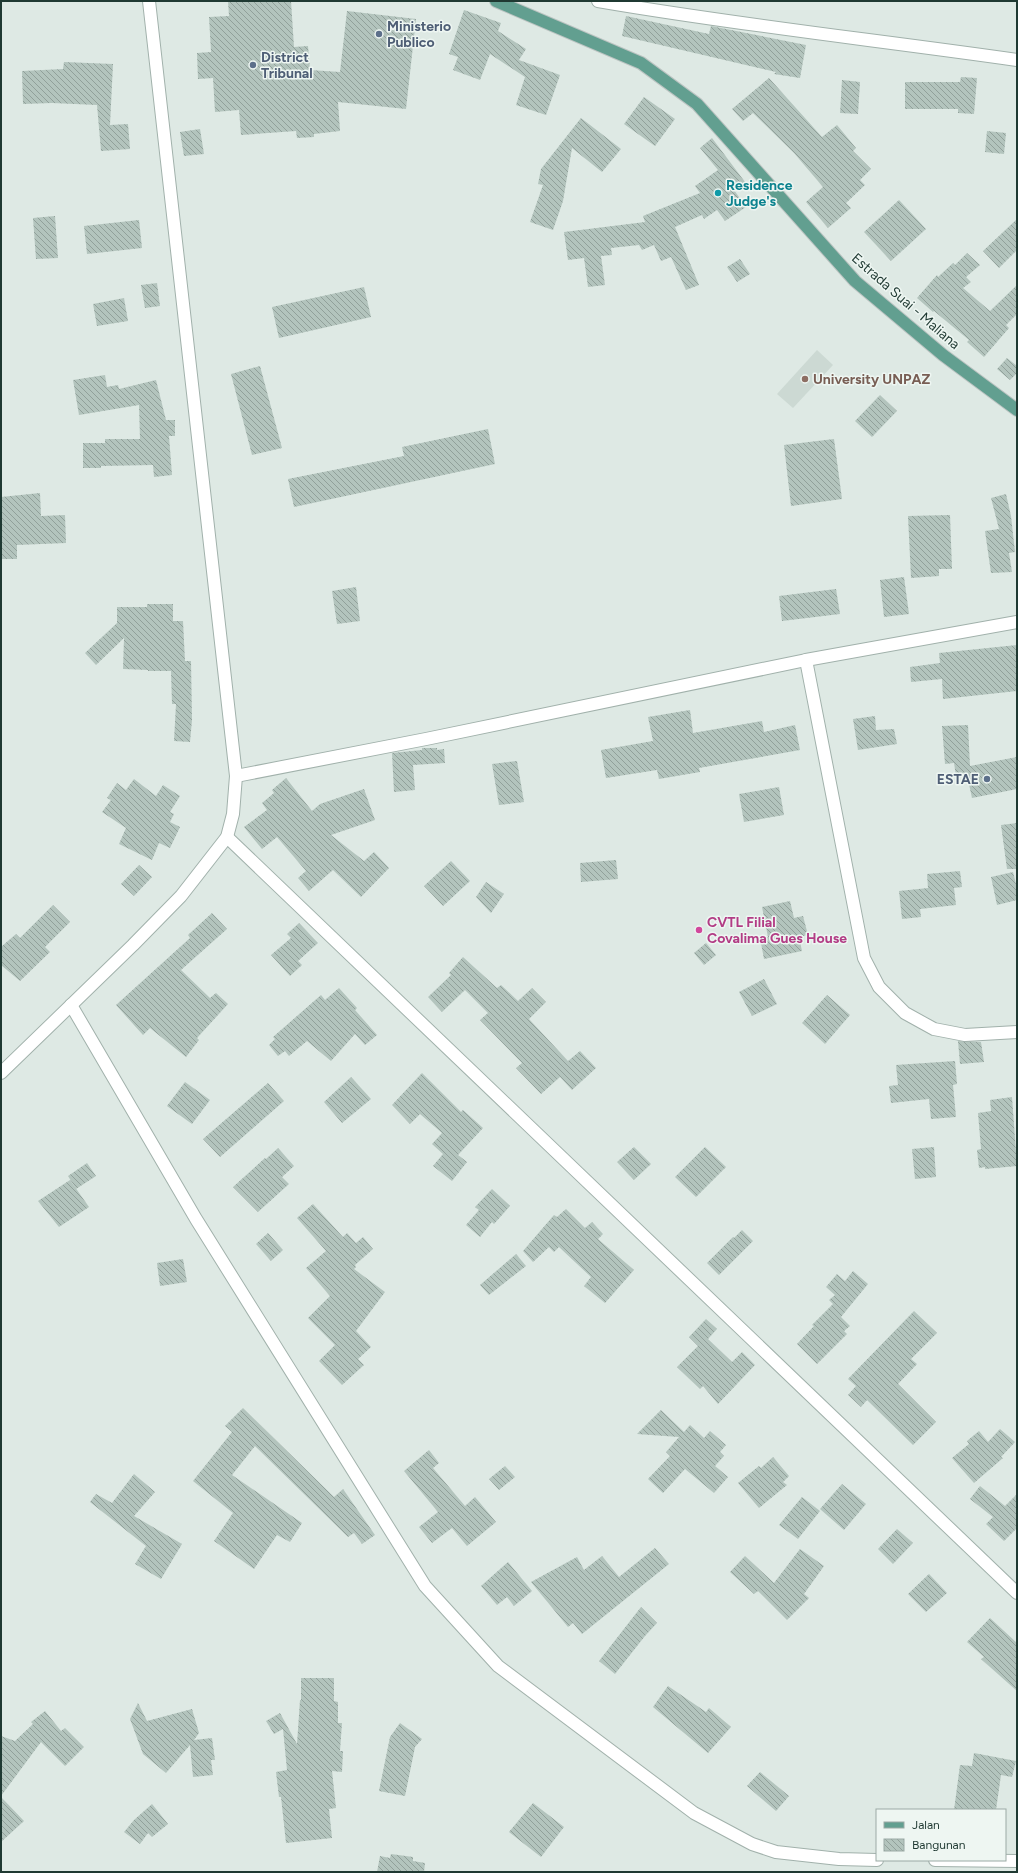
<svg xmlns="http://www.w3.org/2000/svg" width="1018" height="1873" font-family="Figtree,sans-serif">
<defs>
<pattern id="building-back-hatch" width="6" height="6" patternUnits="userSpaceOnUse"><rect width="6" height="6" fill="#b3c4bd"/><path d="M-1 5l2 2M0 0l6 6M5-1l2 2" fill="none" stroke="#91a09a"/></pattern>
</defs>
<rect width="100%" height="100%" fill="#dee9e4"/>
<polygon fill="#ccd9d3" points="817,350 833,365 793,408 777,394"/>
<g fill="url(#building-back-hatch)">
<polygon points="228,1 291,1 294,47 308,46 310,70 340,72 347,11 416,19 406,109 338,102 340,131 314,134 314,137 297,138 296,131 241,135 239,110 215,112 213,78 198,79 197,53 211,52 209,17 229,16"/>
<polygon points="464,10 501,23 498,31 526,49 519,60 560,75 546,115 516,105 525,77 490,54 480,80 453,70 458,57 449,54"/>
<polygon points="626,16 709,34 711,26 806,45 800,78 774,74 776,72 622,36"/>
<polygon points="64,62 113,64 110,125 128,124 130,149 101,151 97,105 52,103 23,104 22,71 63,69"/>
<polygon points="961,77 977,78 974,114 958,113 958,109 905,109 905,82 960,82"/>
<polygon points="769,78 822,137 837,125 856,148 853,151 871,169 860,180 865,185 846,203 851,208 828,228 806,202 823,187 794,153 753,113 743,121 732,109"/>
<polygon points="842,80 860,82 858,114 840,113"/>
<polygon points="644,97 675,119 655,146 624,124"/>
<polygon points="581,118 621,149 602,172 572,148 563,201 553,230 530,222 543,185 538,184 541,169"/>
<polygon points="200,129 204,154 184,156 180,132"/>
<polygon points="987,131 1006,133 1004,154 985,152"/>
<polygon points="712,138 745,182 734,190 746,207 725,221 717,210 704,219 702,215 675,227 699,285 686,290 671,257 661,261 654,245 642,250 639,245 611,248 612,255 601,256 605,285 588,287 584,258 568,260 564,232 645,222 643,216 700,193 695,186 718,170 700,148"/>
<polygon points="899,200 926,229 891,261 864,232"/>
<polygon points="55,216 58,258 36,259 33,218"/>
<polygon points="1017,219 1017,250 999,268 983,251"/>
<polygon points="139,220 142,248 87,254 84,226"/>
<polygon points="967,253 980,265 966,277 971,282 963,288 990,311 1017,285 1017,314 1006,325 1009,328 984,357 967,342 969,340 934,311 933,312 917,298 937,275 938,277 953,263 955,265"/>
<polygon points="740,259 750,274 737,282 727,267"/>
<polygon points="157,283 160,306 145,308 141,285"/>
<polygon points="364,287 371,317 279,338 272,307"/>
<polygon points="124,298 128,321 97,326 93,304"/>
<polygon points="1007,358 1017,366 1017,373 1010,380 997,369"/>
<polygon points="260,366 282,448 252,455 231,374"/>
<polygon points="105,375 107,387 118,385 119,389 156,380 166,420 175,420 175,436 169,436 172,475 154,477 153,465 101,466 101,468 83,468 83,443 105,443 105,439 140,439 139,405 79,415 73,380"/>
<polygon points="880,395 897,411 872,437 855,421"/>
<polygon points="488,429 495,464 294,507 288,479 404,456 402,447"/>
<polygon points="834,439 842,499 791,506 784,445"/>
<polygon points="40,493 41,516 65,515 66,543 17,545 17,559 1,559 1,497"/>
<polygon points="1006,494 1011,516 1015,552 1009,553 1012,572 991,573 985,531 999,529 991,498"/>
<polygon points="950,515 952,569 939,569 939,576 911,578 908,516"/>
<polygon points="904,577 909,614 884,617 880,580"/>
<polygon points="356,587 360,621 337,624 332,591"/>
<polygon points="836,589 840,614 782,621 779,596"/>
<polygon points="147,604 173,604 173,621 183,621 185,661 191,661 192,720 190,742 174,741 176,704 172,704 171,671 148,671 148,670 123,669 124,638 96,665 85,653 117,623 117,607 147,607"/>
<polygon points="1017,645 1017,691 943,699 942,679 911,682 910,667 940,663 939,653"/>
<polygon points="690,710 693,733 762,721 764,732 795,725 800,750 699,768 700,772 659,779 657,770 606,778 601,750 653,741 648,717"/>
<polygon points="875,716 876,730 894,729 897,744 858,750 853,719"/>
<polygon points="968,725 970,766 1017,757 1017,789 972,798 967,775 956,776 954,763 945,764 942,726"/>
<polygon points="422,748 437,748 437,750 444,749 445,763 413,765 415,790 394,792 392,753 422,750"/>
<polygon points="517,761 524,802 499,805 492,764"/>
<polygon points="286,778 312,811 320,804 364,789 375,820 331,835 364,861 374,852 389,868 361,897 333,870 309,891 298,878 306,871 277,837 262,849 244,827 267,810 262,803 274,793 272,790"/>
<polygon points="134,779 156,796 163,785 180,796 170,812 174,814 170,822 180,827 170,848 159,843 152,860 119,844 126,828 102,812 111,800 107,798 117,783 126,790"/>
<polygon points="779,787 784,815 744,822 739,794"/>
<polygon points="1017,823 1017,869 1007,869 1001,825"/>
<polygon points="616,860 618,879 581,882 580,863"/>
<polygon points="451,861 470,881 443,906 424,886"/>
<polygon points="139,865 152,877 134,896 121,884"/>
<polygon points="960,871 962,887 954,888 956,905 920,909 921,917 902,919 899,891 928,888 927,874"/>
<polygon points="1013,872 1017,888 1017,900 997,905 991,877"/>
<polygon points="486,882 504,894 491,913 476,897"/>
<polygon points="790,901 794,918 803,916 808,935 799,937 802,951 764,959 760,938 768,937 762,907"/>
<polygon points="53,905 70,922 45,947 50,952 20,981 1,965 1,947 16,934 20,938"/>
<polygon points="212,913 227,929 181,970 210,998 216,993 228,1004 197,1038 199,1040 186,1057 150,1028 143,1035 116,1005 190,938 188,935"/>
<polygon points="299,923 318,943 298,961 302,965 290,976 271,955 291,938 287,934"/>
<polygon points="706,943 716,955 704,965 694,953"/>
<polygon points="463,957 497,988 501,985 518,1001 532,988 546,1002 529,1019 568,1061 580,1051 596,1068 572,1090 560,1077 541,1094 516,1068 522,1063 480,1020 488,1013 465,990 442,1012 428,997 451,975 449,973"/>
<polygon points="764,979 777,1004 752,1016 739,992"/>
<polygon points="339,988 357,1008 355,1010 377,1035 365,1045 355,1034 331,1061 307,1041 289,1056 285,1051 278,1056 269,1045 275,1039 273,1037 321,995 325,1000"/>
<polygon points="827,995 850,1015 825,1044 802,1023"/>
<polygon points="958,1041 981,1042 984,1062 960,1064"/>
<polygon points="955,1061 957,1084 953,1085 956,1117 931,1119 929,1099 891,1103 889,1086 898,1085 896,1065"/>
<polygon points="422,1073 461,1112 463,1110 483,1128 458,1155 467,1162 452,1181 433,1166 443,1154 432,1144 442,1133 420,1114 410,1124 392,1105"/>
<polygon points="351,1077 371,1099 342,1123 324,1102"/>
<polygon points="185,1082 210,1100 192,1124 167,1106"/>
<polygon points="268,1083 284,1101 220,1157 203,1139"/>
<polygon points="1012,1097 1017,1166 985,1169 985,1167 979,1168 977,1150 981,1149 978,1113 991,1111 990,1100"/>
<polygon points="634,1147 651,1164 634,1180 617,1162"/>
<polygon points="705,1147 726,1167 696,1197 675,1177"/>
<polygon points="934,1147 936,1177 915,1179 912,1149"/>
<polygon points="278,1148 294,1166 282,1177 289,1184 258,1212 233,1187 265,1158 266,1159"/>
<polygon points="87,1163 96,1176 76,1189 68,1176"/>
<polygon points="70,1180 89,1207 59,1227 38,1201"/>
<polygon points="492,1189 510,1206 494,1224 492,1222 480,1237 466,1225 479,1210 475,1207"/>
<polygon points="313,1204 343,1237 347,1233 356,1243 363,1237 373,1249 355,1265 356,1267 354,1269 385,1292 356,1331 371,1347 358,1359 364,1365 342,1385 319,1361 335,1345 308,1318 330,1296 306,1268 326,1251 297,1218"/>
<polygon points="566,1209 585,1228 592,1222 603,1234 598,1239 634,1270 605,1303 584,1286 591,1277 559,1247 554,1252 549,1247 533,1262 523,1251 554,1215 557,1217"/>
<polygon points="742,1230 753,1241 719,1275 707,1263 733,1237 734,1238"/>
<polygon points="268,1233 283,1250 271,1261 256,1244"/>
<polygon points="516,1254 526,1266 489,1295 480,1285"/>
<polygon points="183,1259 187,1282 160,1286 157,1263"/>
<polygon points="853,1271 868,1284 841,1317 850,1326 844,1331 847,1334 817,1364 797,1344 814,1326 812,1325 833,1304 829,1300 835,1295 826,1287 837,1274 845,1281"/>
<polygon points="914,1311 937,1333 911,1359 917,1364 898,1384 936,1422 913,1445 867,1400 861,1407 848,1395 856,1386 848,1379"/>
<polygon points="706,1319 717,1329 708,1339 732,1362 742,1352 755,1365 718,1404 703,1386 700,1389 677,1367 698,1346 689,1337"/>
<polygon points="243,1408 334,1497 343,1489 375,1535 362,1544 354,1533 348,1537 255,1446 232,1475 302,1523 290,1542 277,1535 254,1569 214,1541 233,1513 193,1481 232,1432 225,1426"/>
<polygon points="661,1410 684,1432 690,1425 704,1438 710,1431 726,1445 720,1452 724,1456 715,1466 728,1477 714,1493 685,1469 663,1493 648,1479 670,1456 666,1452 679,1437 637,1434"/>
<polygon points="1000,1429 1015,1442 1001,1457 1003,1458 974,1483 952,1458 969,1444 967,1441 979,1431 988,1442"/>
<polygon points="429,1450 439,1463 433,1468 465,1506 475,1497 496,1522 467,1546 452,1528 432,1543 419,1527 438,1512 404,1471"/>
<polygon points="773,1457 789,1476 783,1482 787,1485 759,1508 738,1483 759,1466 761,1468"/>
<polygon points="505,1466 515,1477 499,1490 489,1479"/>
<polygon points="134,1474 155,1492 134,1516 182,1544 161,1579 135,1564 146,1546 90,1502 96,1494 112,1503"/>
<polygon points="842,1484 866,1504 844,1530 820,1509"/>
<polygon points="980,1486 1005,1506 1017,1494 1017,1528 1004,1541 986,1524 993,1517 970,1499"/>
<polygon points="802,1497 820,1511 798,1539 779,1525"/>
<polygon points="897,1529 913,1543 893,1564 878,1549"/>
<polygon points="655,1548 669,1564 582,1634 573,1623 568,1627 531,1582 577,1557 584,1570 602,1556 619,1577"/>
<polygon points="800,1549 824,1566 804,1594 809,1598 787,1620 758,1591 754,1594 730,1572 745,1556 774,1583"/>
<polygon points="508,1562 532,1591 514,1606 507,1597 497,1605 481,1586"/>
<polygon points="929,1574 947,1593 926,1612 908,1594"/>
<polygon points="641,1607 657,1623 645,1636 615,1674 599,1661"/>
<polygon points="990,1618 1017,1643 1017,1691 981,1659 984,1657 967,1642"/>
<polygon points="301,1678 334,1678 334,1701 338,1702 338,1723 342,1723 340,1751 343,1751 342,1772 332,1771 336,1808 329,1809 332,1838 286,1843 281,1797 279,1797 276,1772 287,1770 283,1729 274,1734 266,1721 280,1713 297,1744 300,1700 301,1700"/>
<polygon points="668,1686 706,1712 709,1708 731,1727 708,1753 653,1707"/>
<polygon points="138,1703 147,1721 192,1709 199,1733 194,1740 212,1738 215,1760 211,1760 213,1775 193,1777 190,1745 166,1773 143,1754 130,1719"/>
<polygon points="45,1711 61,1731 65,1728 84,1747 65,1766 41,1742 1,1796 1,1736 15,1741 33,1724 31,1722"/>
<polygon points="400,1723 422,1739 415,1747 405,1796 379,1791 390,1737"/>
<polygon points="974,1753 1016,1761 1012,1777 1001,1775 996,1810 954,1810 960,1765 972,1766"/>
<polygon points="760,1772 789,1796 776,1811 747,1786"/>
<polygon points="1,1797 24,1821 1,1842"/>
<polygon points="533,1803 564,1827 541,1857 509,1832"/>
<polygon points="152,1804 168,1824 152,1837 148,1833 140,1844 124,1832 134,1820"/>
<polygon points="391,1854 413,1857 413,1861 425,1863 424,1872 377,1872 380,1856 390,1858"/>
</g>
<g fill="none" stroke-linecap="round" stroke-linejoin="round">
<g stroke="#a1b1ab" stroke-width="14">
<g id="minor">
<path d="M 598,1 C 737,25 877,40 1017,60"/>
<polyline points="806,660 864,958 879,987 905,1013 934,1029 965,1035 1017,1032"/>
<polyline points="236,776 426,739 806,660 1017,622"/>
<polyline points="227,837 1017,1593"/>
<polyline points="71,1005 196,1219 425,1586 498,1666 694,1813 752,1844 776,1852 839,1859 877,1860"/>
<polyline points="1,1073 133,945 181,896 227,837 233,814 236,776 149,1"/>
<polyline points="935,1860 1017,1861"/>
</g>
</g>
<g stroke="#bcc4c2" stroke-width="14">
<polyline id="major" points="496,1 641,63 697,104 855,281 943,355 1017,410"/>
</g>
<use href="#minor" stroke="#fff" stroke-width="12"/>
<use href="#major" stroke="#629f90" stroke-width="12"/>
</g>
<g fill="#5c6f8a" stroke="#eef6f2" stroke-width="1.5">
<circle cx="379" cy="34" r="4"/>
<circle cx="253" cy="65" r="4"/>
<circle cx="987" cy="779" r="4"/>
</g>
<circle fill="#0f9aa8" stroke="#eef6f2" stroke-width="1.5" cx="718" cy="193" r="4"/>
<circle fill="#8d6e63" stroke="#eef6f2" stroke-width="1.5" cx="805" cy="379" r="4"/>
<circle fill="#d1479c" stroke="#eef6f2" stroke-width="1.5" cx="699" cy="930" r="4"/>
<g text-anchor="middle" stroke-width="3" stroke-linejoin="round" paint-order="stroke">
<g font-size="14" font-weight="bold" fill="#4e5e75" stroke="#eef6f2" text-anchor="start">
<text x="387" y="31">Ministerio<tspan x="387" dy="16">Publico</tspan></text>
<text x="261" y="62">District<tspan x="261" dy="16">Tribunal</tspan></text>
<text x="979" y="784" text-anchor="end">ESTAE</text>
</g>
<g font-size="14" font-weight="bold" fill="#0d838f" stroke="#eef6f2" text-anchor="start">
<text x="726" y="190">Residence<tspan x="726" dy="16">Judge's</tspan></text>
</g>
<g font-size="14" fill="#1f3932" stroke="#eef6f2">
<text transform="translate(906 301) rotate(41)" y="5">Estrada Suai - Maliana</text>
</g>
<g font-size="14" font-weight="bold" fill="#785e54" stroke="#eef6f2" text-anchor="start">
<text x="813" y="384">University UNPAZ</text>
</g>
<g font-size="14" font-weight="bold" fill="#b23c85" stroke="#eef6f2" text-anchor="start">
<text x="707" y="927">CVTL Filial<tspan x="707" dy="16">Covalima Gues House</tspan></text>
</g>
</g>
<rect width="1018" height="1873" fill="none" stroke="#1f3932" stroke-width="4"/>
<rect x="876" y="1809" width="130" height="52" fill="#eef6f2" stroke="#9baaa5"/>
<rect x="884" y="1822" width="20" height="6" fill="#629f90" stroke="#9baaa5"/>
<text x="912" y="1829" font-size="12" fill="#1f3932">Jalan</text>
<rect x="884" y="1839" width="20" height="12" fill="url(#building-back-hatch)" stroke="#9baaa5"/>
<text x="912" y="1849" font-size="12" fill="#1f3932">Bangunan</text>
</svg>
